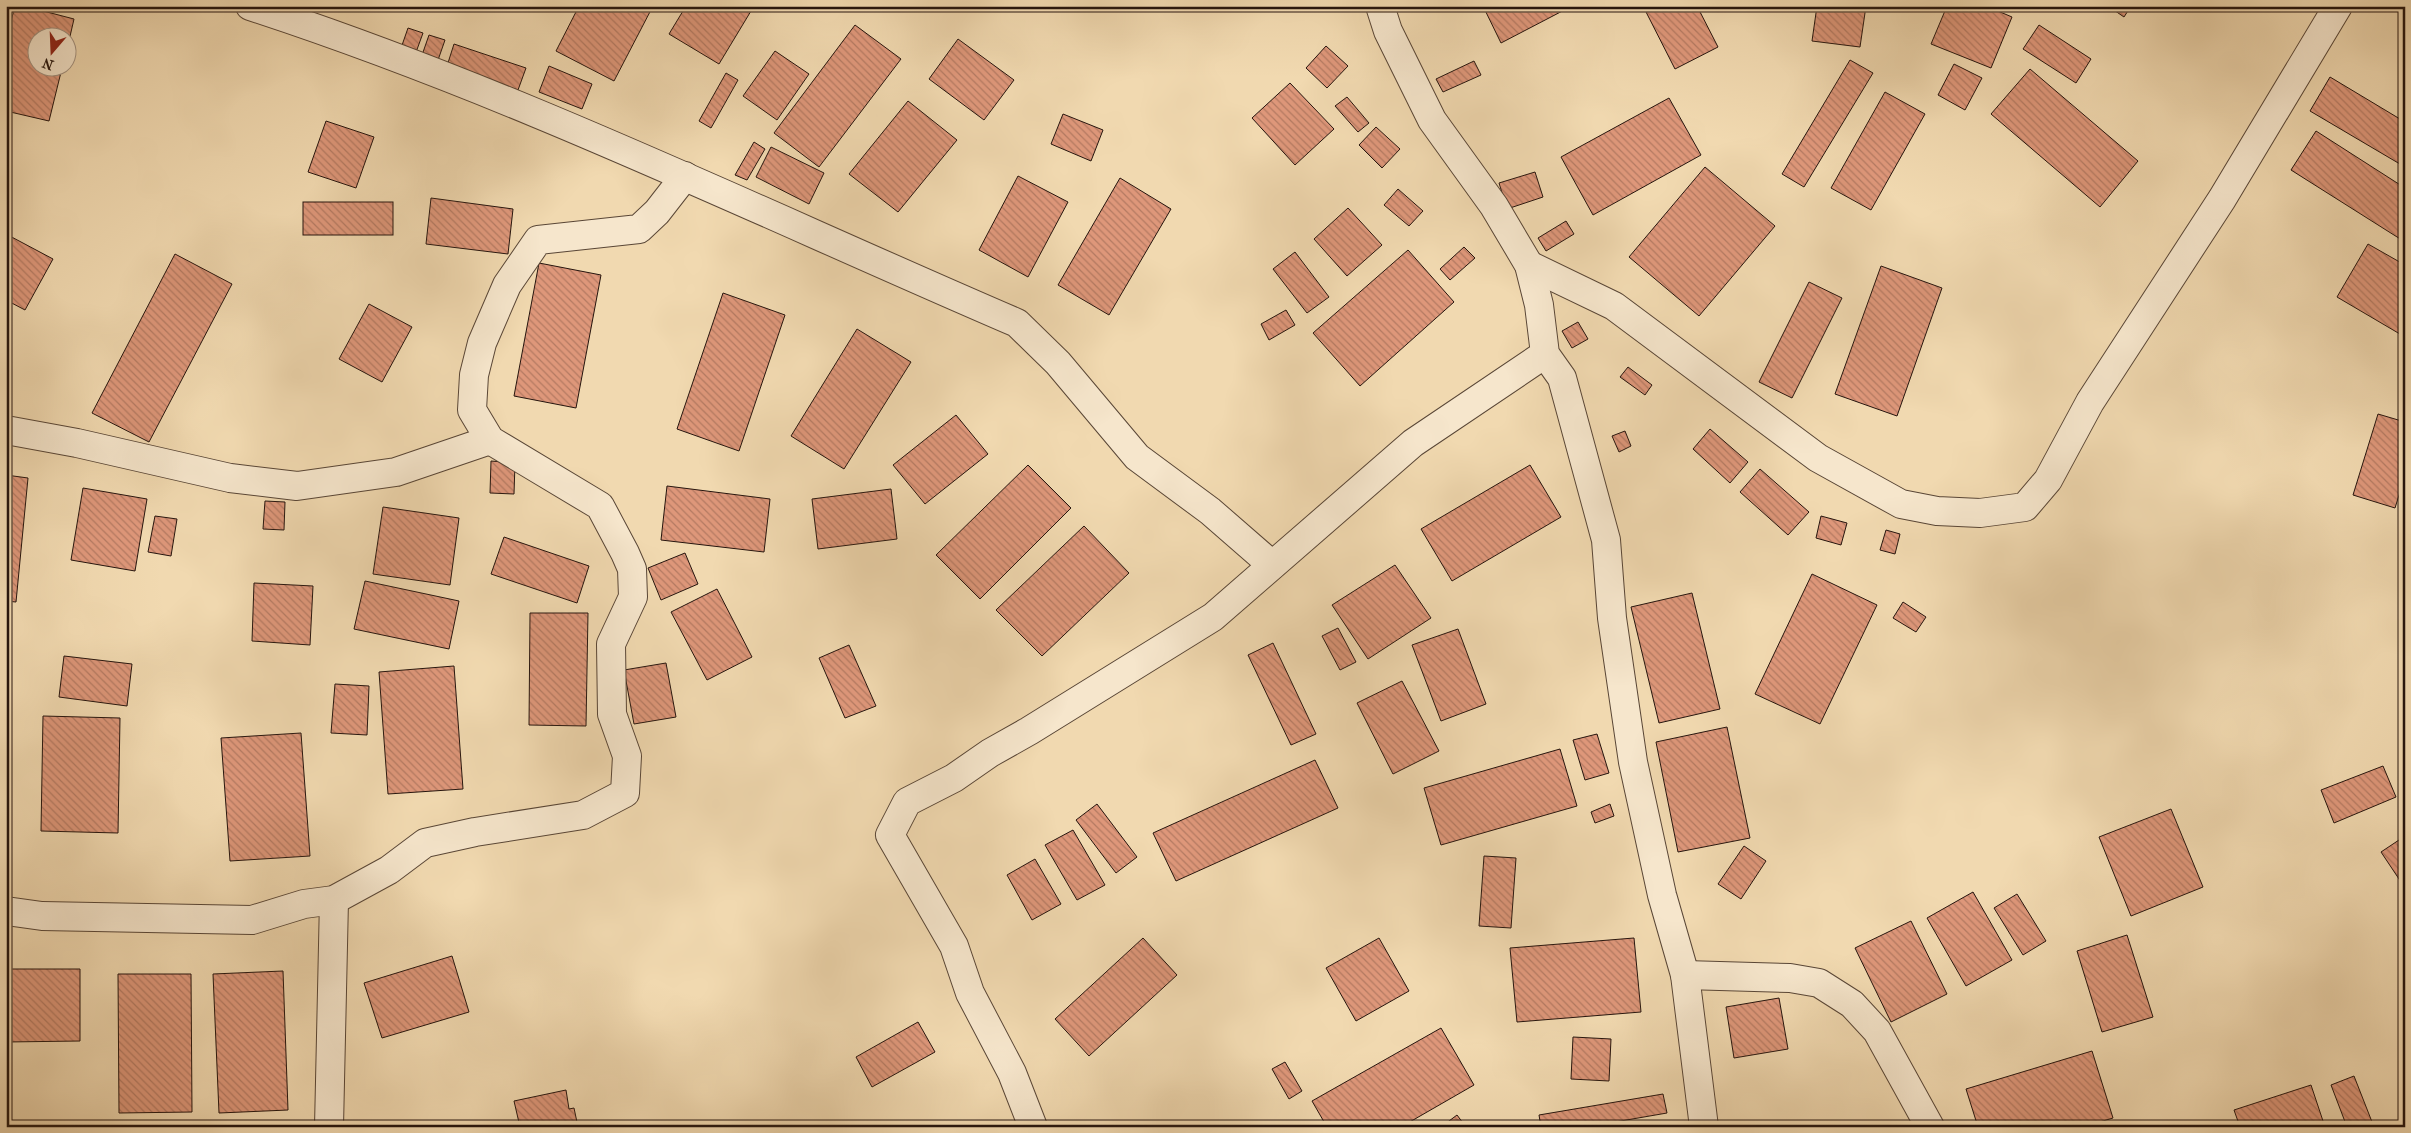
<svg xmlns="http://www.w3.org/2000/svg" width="2411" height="1133" font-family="'IM FELL French Canon',serif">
<defs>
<pattern id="building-back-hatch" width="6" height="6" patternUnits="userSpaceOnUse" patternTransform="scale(1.25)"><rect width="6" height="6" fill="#de977a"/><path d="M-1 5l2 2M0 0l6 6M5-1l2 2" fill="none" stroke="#b47a62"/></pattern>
</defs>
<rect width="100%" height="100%" fill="#f1d9b0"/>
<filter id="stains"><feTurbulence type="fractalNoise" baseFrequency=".004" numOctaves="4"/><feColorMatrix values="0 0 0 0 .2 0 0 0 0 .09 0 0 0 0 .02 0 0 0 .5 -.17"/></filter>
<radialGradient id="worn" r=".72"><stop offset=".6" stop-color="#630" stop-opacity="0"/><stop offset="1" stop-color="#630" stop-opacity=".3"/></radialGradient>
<g fill="url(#building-back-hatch)" stroke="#26150e">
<polygon points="15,6 24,6 74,19 68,45 68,38 38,38 38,68 62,68 49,121 6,111 6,40"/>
<polygon points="579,6 653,6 614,81 556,51"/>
<polygon points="686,6 754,6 719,64 669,34"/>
<polygon points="1483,6 1572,6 1501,43"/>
<polygon points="1643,6 1697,6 1718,47 1675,69"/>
<polygon points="1817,6 1866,6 1860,47 1812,41"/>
<polygon points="1947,6 1986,6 2012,17 1991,68 1931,44"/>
<polygon points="2108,6 2131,6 2124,17"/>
<polygon points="855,25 901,59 819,167 774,133"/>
<polygon points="2039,25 2091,59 2076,83 2023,49"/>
<polygon points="408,28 423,33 415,55 400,51"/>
<polygon points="429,35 445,40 437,63 421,58"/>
<polygon points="958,39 1014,80 984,120 929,79"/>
<polygon points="454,44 526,68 518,90 447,66"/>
<polygon points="1326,46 1348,66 1327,88 1306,68"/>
<polygon points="775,51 809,74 777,120 743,96"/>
<polygon points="1850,60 1873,73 1804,187 1782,174"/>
<polygon points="1474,61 1481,75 1443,92 1436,79"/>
<polygon points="1954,64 1982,78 1965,110 1938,95"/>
<polygon points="549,66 592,84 582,109 539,92"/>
<polygon points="2030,69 2138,161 2100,207 1991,114"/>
<polygon points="726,73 738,80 711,128 699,121"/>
<polygon points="2330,77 2405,122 2405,167 2310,111"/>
<polygon points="1290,83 1334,129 1295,165 1252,118"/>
<polygon points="1885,92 1925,114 1871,210 1831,188"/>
<polygon points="1347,97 1369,123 1358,132 1335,106"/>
<polygon points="1669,98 1701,155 1593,215 1561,157"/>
<polygon points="908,101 957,140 898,212 849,174"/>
<polygon points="1063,114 1103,130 1091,161 1051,144"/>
<polygon points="326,121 374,137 356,188 308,172"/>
<polygon points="1376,127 1400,149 1382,168 1359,145"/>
<polygon points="2316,131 2405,188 2405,242 2291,170"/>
<polygon points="754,142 765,149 747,180 735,175"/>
<polygon points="771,147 824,173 809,204 756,177"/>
<polygon points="1705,167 1775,226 1699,316 1629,257"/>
<polygon points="1535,172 1543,197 1507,209 1499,183"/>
<polygon points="1018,176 1068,202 1028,277 979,250"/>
<polygon points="1120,178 1171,209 1109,315 1058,285"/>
<polygon points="1398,189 1423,211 1409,226 1384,205"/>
<polygon points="431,198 513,209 508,254 426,244"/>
<rect x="303" y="202" width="90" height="33"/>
<polygon points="1348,208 1382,245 1347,276 1314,239"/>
<polygon points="1566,221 1574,234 1546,251 1538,238"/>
<polygon points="6,234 53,259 25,310 6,300"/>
<polygon points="2368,244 2405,265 2405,337 2337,297"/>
<polygon points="1464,247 1475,258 1450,280 1440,269"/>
<polygon points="1408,250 1454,302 1360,386 1313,333"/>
<polygon points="1295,252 1329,297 1307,313 1273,269"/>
<polygon points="175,254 232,284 149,442 92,413"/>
<polygon points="539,263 601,275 576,408 514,396"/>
<polygon points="1881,266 1942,288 1897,416 1835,394"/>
<polygon points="1809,282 1842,298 1792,398 1759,382"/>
<polygon points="723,293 785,315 739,451 677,429"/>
<polygon points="369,304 412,327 382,382 339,359"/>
<polygon points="1286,310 1295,325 1269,340 1261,324"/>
<polygon points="1578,322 1588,339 1572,348 1562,331"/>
<polygon points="857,329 911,362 844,469 791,436"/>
<polygon points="1628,367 1652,385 1645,395 1620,377"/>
<polygon points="2378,414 2405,422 2405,476 2395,508 2353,495"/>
<polygon points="956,415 988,454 925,504 893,465"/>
<polygon points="1710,429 1748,462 1730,483 1693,449"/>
<polygon points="1625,431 1631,446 1619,452 1612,436"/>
<polygon points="491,461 515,463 514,494 490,493"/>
<polygon points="1028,465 1071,508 980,599 936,555"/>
<polygon points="1530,465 1561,517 1452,581 1421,529"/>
<polygon points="1760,469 1809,512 1788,535 1740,492"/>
<polygon points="6,475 28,478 16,602 6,601"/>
<polygon points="667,486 770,499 764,552 661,540"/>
<polygon points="83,488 147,499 135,571 71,560"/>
<polygon points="891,489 897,539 818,549 812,499"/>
<polygon points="265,501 285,502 284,530 263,529"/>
<polygon points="383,507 459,518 450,585 373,574"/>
<polygon points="155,516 177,519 171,556 148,552"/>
<polygon points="1821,516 1847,523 1841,545 1816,538"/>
<polygon points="1084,526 1129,573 1042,656 996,610"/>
<polygon points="1886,530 1900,534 1895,554 1880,550"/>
<polygon points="504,537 589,566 577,603 491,574"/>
<polygon points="685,553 698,584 661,600 648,568"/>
<polygon points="1395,565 1431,618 1368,659 1332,605"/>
<polygon points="1812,574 1877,605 1820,724 1755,694"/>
<polygon points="365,581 459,601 449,649 354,629"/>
<polygon points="254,583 313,586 310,645 252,641"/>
<polygon points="717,589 752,657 707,680 671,612"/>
<polygon points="1692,593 1720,709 1659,723 1631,607"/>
<polygon points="1903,602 1926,617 1916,632 1893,618"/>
<polygon points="530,613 588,613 586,726 529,725"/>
<polygon points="1338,628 1356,662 1340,670 1322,636"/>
<polygon points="1458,629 1486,704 1441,721 1412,645"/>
<polygon points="1273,643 1316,734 1291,745 1248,655"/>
<polygon points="849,645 876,706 845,718 819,658"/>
<polygon points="64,656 132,664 127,706 59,697"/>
<polygon points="666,663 676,717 634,724 624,670"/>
<polygon points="454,666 463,789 388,794 379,672"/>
<polygon points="1402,681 1439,751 1393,774 1357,703"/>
<polygon points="335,684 369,686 367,735 331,733"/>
<polygon points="43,716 120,718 118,833 41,831"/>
<polygon points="1727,727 1750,838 1678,852 1656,742"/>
<polygon points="301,733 310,856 230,861 221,738"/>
<polygon points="1597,734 1609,773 1585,780 1573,740"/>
<polygon points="1560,749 1577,806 1441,845 1424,788"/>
<polygon points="1315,760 1338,808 1176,881 1153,833"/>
<polygon points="2383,766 2396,797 2334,823 2321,790"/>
<polygon points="1097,804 1137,857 1116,873 1076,820"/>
<polygon points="1610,804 1614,816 1595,823 1591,812"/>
<polygon points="2171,809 2203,887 2131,916 2099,837"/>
<polygon points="1073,830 1105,885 1077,900 1045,845"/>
<polygon points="2405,836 2405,888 2381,852"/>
<polygon points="1744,846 1766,861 1741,899 1718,884"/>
<polygon points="1484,856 1516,858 1511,928 1479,926"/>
<polygon points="1035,859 1061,904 1032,920 1007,875"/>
<polygon points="1973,892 2012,960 1966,986 1927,918"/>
<polygon points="2017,894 2046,941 2023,955 1994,908"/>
<polygon points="1911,921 1947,994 1891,1022 1855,948"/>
<polygon points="2127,935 2153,1017 2102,1032 2077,951"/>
<polygon points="1143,938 1177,975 1089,1056 1055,1019"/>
<polygon points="1379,938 1409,991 1356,1021 1326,968"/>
<polygon points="1634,938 1641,1012 1517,1022 1510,948"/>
<polygon points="452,956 469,1012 382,1038 364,983"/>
<polygon points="6,969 80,969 80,1041 6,1042"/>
<polygon points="283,971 288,1110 219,1113 213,974"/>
<polygon points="118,974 191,974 192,1112 119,1113"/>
<polygon points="1779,998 1788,1049 1734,1058 1726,1007"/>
<polygon points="918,1022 935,1052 872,1087 856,1057"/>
<polygon points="1441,1028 1474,1085 1401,1127 1327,1127 1312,1101"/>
<polygon points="1573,1037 1611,1039 1609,1081 1571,1079"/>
<polygon points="2092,1051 2113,1118 2083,1127 1978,1127 1966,1089"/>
<polygon points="1285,1062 1302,1091 1289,1099 1272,1069"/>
<polygon points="2354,1076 2374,1127 2347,1127 2331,1085"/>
<polygon points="2311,1085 2325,1127 2240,1127 2234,1110"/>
<polygon points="566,1090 569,1109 574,1108 578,1127 520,1127 514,1101"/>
<polygon points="1663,1094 1667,1113 1586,1127 1541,1127 1539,1115"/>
<polygon points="1457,1115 1466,1127 1441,1127"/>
</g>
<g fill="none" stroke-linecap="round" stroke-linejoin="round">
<g stroke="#594636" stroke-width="30">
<g id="street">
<path d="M 250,6 C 514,92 763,214 1017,323 L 1058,363 L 1137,457 L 1210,511 L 1272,565"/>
<polyline points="1380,6 1388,31 1432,120 1494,206 1529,265 1539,305 1545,354 1562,378 1606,540 1612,618 1633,762 1662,895 1685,975 1704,1127"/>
<polyline points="1529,265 1614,306 1818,458 1901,504 1937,511 1980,513 2025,507 2048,480 2090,402 2222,199 2338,6"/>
<polyline points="6,430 77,443 230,478 297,486 396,472 490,440"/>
<polyline points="6,911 42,916 252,920 304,904 334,900 389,870 425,843 475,832 583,815 625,793 627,756 612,714 611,644 633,597 632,569 625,553 600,506 490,440 472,410 474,375 482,343 507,285 538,240 639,229 657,212 685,176"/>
<polyline points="1685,975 1790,978 1819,983 1852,1004 1877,1031 1930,1127"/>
<polyline points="329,1127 334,900"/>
<polyline points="1033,1127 1012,1073 970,993 954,946 890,835 907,802 954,778 990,753 1029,731 1213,617 1413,443 1545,354"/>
</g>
</g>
<use href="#street" stroke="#f6e6cc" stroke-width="28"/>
</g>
<rect width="2411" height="1133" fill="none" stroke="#f1d9b0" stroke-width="25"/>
<rect x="8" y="8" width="2396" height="1118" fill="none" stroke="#26150e" stroke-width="2.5"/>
<rect x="12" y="12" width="2386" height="1108" fill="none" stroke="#26150e"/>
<g transform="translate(52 52) rotate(199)"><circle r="24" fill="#f6e6cc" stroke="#a39280"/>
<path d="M0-4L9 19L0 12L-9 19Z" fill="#8f2418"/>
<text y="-8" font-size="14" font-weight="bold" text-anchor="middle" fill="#26150e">N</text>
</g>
<rect width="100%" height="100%" filter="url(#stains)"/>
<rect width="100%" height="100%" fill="url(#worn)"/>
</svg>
